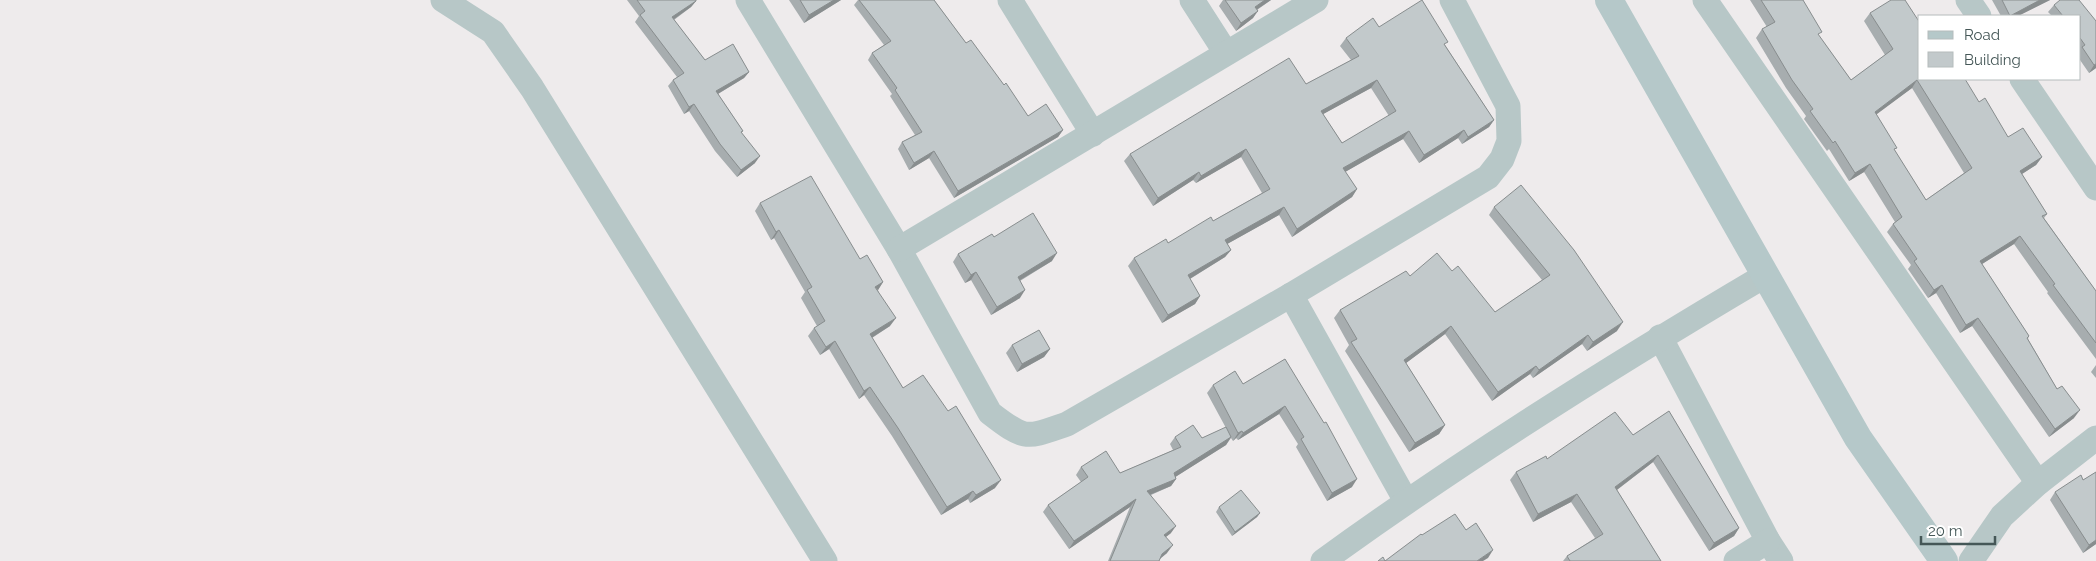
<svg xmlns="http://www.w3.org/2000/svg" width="2096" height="561" font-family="Raleway,sans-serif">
<rect width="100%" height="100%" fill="#eeebec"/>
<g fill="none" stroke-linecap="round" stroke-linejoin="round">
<g stroke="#b7c7c7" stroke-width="25">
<polyline points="443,0 493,32 532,88 825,561"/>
<path d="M 748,0 L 899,249 L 990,413 C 1026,441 1026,438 1067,424 L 1291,295 L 1488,177 L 1502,159 L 1509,141 L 1508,106 L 1452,0"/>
<polyline points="1010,0 1093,134"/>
<polyline points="1192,0 1226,53"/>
<polyline points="1705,0 2038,483"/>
<polyline points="1968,0 1979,16"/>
<polyline points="2022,79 2096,188"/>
<polyline points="899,249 1316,0"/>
<polyline points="1291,295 1406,501"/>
<polyline points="1660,337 1768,541 1781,561"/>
<path d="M 1323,561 C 1465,458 1615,364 1766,275"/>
<polyline points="1736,561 1768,541"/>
<polyline points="1971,561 2002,516 2038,483 2096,438"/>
</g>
<polyline stroke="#b5c8c9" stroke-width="28" points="1609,0 1858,438 1944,561"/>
</g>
<g fill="#a7adaf" fill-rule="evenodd">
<polygon points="627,0 696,0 696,1 691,7 674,20 705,60 749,72 744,78 718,94 743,131 741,133 755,163 737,177 715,151 689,111 684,114 668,86 673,80 677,77 635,22 639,16"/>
<polygon points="789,0 841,0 804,23"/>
<polygon points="858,0 934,0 966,43 1004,85 1028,116 1063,130 1058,137 954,198 929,158 909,170 898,149 902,142 915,135 890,96 892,94 868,60 872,53 884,45 854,5"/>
<polygon points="1223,0 1271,0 1257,10 1253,18 1236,31 1219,6"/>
<path d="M 1750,0 L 1803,0 L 1819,36 L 1851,80 L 1885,55 L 1864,21 L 1870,13 L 1920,79 L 1979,102 L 2008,137 L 2042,157 L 2036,165 L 2022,174 L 2047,214 L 2044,218 L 2096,291 L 2096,359 L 2047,293 L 2048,292 L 2014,244 L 1982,264 L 2029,336 L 2028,339 L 2074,418 L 2049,437 L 1972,326 L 1960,333 L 1936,293 L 1928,298 L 1908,269 L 1911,265 L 1887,232 L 1893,224 L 1895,222 L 1864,172 L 1849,181 L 1829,149 L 1827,151 L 1804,119 L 1806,116 L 1786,88 L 1756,38 L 1762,29 L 1767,27 ZM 1912,88 L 1964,173 L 1926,200 L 1895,151 L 1876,114 Z"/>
<polygon points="1992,0 2050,0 2018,16 2001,16"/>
<polygon points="2079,0 2096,68 2089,73 2080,60 2080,16 2052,16 2048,12 2054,5"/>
<path d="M 1379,27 L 1445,45 L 1494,120 L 1489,127 L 1462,144 L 1458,138 L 1419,163 L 1403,139 L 1345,172 L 1357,189 L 1352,197 L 1292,237 L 1279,215 L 1227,244 L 1231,250 L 1225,257 L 1190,279 L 1200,296 L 1195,304 L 1162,323 L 1128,266 L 1134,258 L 1168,243 L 1213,221 L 1262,193 L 1241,157 L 1196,183 L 1193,180 L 1153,206 L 1124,161 L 1130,154 L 1306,84 L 1351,60 L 1340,46 L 1346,38 ZM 1371,88 L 1389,116 L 1342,143 L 1323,114 Z"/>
<polygon points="760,203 860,259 883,282 878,290 890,326 872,338 903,388 995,488 970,503 968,499 941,515 892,436 864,395 859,399 829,349 820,355 808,336 814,328 817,326 801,298 805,292 774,238 771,240 755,211"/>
<polygon points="1494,207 1617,331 1587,351 1582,344 1533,378 1530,374 1492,401 1445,334 1406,363 1445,425 1439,434 1409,452 1345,351 1349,345 1334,318 1340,310 1410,276 1452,271 1495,312 1542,280 1489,215"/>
<polygon points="994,237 1052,261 1020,281 1020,298 991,315 971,280 965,283 953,262 958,254"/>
<polygon points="1012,345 1050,349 1044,357 1017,372 1006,353"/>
<polygon points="1285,359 1352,487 1327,501 1296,447 1298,444 1279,414 1238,440 1236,438 1233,441 1231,438 1226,445 1175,477 1176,479 1171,486 1151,495 1171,533 1166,537 1167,553 1160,559 1159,561 1108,561 1130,507 1069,549 1043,512 1048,505 1081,482 1076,475 1081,467 1120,473 1173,450 1170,444 1175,437 1202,438 1226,428 1207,393 1213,385 1243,384"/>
<polygon points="2096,365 2096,378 2091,372"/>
<polygon points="1669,411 1739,528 1734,536 1709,551 1653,462 1617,490 1661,561 1563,561 1567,556 1595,538 1571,502 1533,522 1510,480 1516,472 1547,459 1633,435"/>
<polygon points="2096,472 2096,544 2083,553 2050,500 2055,492 2083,480"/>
<polygon points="1219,507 1260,513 1257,517 1232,536 1216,512"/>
</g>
<g fill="#888d8e">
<polygon points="834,0 841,0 804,23 809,15"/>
<polygon points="1265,0 1271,0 1250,14 1255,7"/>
<polygon points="2040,0 2050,0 2018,16 2009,16"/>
<polygon points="696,1 691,7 667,24 672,17"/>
<polygon points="1258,11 1253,18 1236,31 1241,23"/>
<polygon points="2096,64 2096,68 2089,73 2094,65"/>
<polygon points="749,72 744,78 711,98 716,91"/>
<polygon points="1377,80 1371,88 1316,118 1321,111"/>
<polygon points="1917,80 1912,88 1869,120 1875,112"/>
<polygon points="694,104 689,111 684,114 689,107"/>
<polygon points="1494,120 1489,127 1462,144 1468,137"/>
<polygon points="1063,130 1058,137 954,198 958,191"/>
<polygon points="1464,130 1458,138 1419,163 1424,155"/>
<polygon points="1409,131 1403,139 1338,176 1343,168"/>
<polygon points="1246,149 1241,157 1196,183 1201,176"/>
<polygon points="934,151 929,158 909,170 914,163"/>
<polygon points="760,156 755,163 737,177 741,170"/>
<polygon points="2042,157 2036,165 2014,179 2020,171"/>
<polygon points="1870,164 1864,172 1849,181 1855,173"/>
<polygon points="1199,172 1193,180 1153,206 1158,198"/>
<polygon points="1357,189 1352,197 1292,237 1297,229"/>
<polygon points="1284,207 1279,215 1220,248 1225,240"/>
<polygon points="779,230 774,238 771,240 776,232"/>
<polygon points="2020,236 2014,244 1974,269 1980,261"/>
<polygon points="1231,250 1225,257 1183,283 1188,275"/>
<polygon points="1057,253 1052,261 1012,285 1018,277"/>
<polygon points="976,272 971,280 965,283 971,275"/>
<polygon points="883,282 878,290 875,287"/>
<polygon points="1942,285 1936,293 1928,298 1934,290"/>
<polygon points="1025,290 1020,298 991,315 997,307"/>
<polygon points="1200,296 1195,304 1162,323 1168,315"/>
<polygon points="896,318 890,326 865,342 870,334"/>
<polygon points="1978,318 1972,326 1960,333 1966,325"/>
<polygon points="1623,322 1617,331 1587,351 1593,342"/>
<polygon points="1451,326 1445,334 1398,369 1404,360"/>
<polygon points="1588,335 1582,344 1533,378 1539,370"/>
<polygon points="835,341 829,349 820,355 826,347"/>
<polygon points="1050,349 1044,357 1017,372 1022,364"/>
<polygon points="1536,366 1530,374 1492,401 1498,392"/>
<polygon points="870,387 864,395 859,399 864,391"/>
<polygon points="1285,406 1279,414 1238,440 1243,433"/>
<polygon points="2080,410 2074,418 2049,437 2055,429"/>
<polygon points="1445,425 1439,434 1409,452 1415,443"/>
<polygon points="1242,431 1236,438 1233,441 1238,433"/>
<polygon points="1231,437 1226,445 1169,481 1174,473"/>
<polygon points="1658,455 1653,462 1610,495 1615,487"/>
<polygon points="1176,479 1171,486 1142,498 1147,491"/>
<polygon points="1357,479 1352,487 1327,501 1332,493"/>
<polygon points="1001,480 995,488 970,503 976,495"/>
<polygon points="973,491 968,499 941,515 947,507"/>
<polygon points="1577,494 1571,502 1533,522 1538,514"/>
<polygon points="1136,499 1130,507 1069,549 1074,541"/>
<polygon points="1260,513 1257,517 1232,536 1235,532"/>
<polygon points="1176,526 1171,533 1159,542 1164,535"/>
<polygon points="1739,528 1734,536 1709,551 1714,543"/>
<polygon points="2096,540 2096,544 2083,553 2089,545"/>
<polygon points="1173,545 1167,553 1157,561 1162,554"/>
<polygon points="1493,550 1488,558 1483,561 1477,561"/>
</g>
<g fill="#c2c9cb" stroke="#888d8e" fill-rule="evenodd">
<polygon points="637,0 696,0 696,1 672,17 705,60 733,44 749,72 716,91 743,131 741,132 760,156 741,170 720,144 694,104 689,107 673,80 684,73 640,15 645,11"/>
<polygon points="800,0 834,0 809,15"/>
<polygon points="859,0 934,0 966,43 971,40 1004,85 1006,83 1028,116 1046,104 1063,130 958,191 934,151 914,163 902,142 922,132 895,90 897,88 872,53 891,41"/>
<polygon points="1225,0 1265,0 1255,7 1258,11 1241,23"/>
<path d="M 1422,0 L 1448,42 L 1444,44 L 1494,120 L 1468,137 L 1464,130 L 1424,155 L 1409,131 L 1343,168 L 1357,189 L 1297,229 L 1284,207 L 1225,240 L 1231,250 L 1188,275 L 1200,296 L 1168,315 L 1134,258 L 1166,239 L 1168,243 L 1211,217 L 1213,221 L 1270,189 L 1246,149 L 1201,176 L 1199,172 L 1158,198 L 1130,154 L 1289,58 L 1306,84 L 1359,56 L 1346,38 L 1373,18 L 1379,27 ZM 1377,80 L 1396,111 L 1342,143 L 1321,111 Z"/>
<path d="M 1761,0 L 1803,0 L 1822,32 L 1818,34 L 1851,80 L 1893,49 L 1870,13 L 1891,0 L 1905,0 L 1920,23 L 1920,79 L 1965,79 L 1979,102 L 1985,98 L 2008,137 L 2023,128 L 2042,157 L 2020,171 L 2047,214 L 2042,216 L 2096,291 L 2096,343 L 2053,285 L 2055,284 L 2020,236 L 1980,261 L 2029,336 L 2027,338 L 2057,389 L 2062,386 L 2080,410 L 2055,429 L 1978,318 L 1966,325 L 1942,285 L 1934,290 L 1914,261 L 1917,259 L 1893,224 L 1902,217 L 1870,164 L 1855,173 L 1835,141 L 1833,143 L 1810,111 L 1813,109 L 1792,80 L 1762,29 L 1775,22 ZM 1917,80 L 1972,168 L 1926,200 L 1894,149 L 1897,148 L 1875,112 Z"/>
<polygon points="2002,0 2040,0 2010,16"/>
<polygon points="2060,0 2079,0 2096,21 2096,64 2094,65 2082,47 2085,45 2080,38 2080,16 2063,16 2054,5"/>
<polygon points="811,176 860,259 867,255 883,282 875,287 896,318 870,334 903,388 923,375 948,411 956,406 1001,480 976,495 973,491 947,507 898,428 870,387 864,391 835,341 826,347 814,328 825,321 807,290 812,287 779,230 776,232 760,203"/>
<polygon points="1521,185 1574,250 1623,322 1593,342 1588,335 1539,370 1536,366 1498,392 1451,326 1404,360 1445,425 1415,443 1351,342 1357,339 1340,310 1406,271 1410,276 1437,253 1452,271 1458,266 1495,312 1550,275 1494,207"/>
<polygon points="1033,213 1057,253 1018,277 1025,290 997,307 976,272 971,275 958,254 992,234 994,237"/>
<polygon points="1039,330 1050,349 1022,364 1012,345"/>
<polygon points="1285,359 1324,423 1326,422 1357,479 1332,493 1301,439 1304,437 1285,406 1243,433 1242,431 1238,433 1213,385 1235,371 1243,384"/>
<polygon points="1669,411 1739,528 1714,543 1658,455 1615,487 1661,561 1570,561 1567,556 1603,534 1577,494 1538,514 1516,472 1546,456 1547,459 1615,412 1633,435"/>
<polygon points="1193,425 1202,438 1226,427 1231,437 1174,473 1176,479 1147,491 1176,526 1164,535 1173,545 1162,554 1159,561 1110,561 1136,499 1074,541 1048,505 1088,477 1081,467 1106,451 1120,473 1181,447 1175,437"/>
<polygon points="2096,472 2096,540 2089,545 2055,492 2081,475 2083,480"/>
<polygon points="1241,490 1260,513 1235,532 1219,507"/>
<polygon points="1455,514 1466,530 1476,523 1493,550 1477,561 1378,561 1383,557 1385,561 1421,534 1422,535"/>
</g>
<rect x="1918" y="15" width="162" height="65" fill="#ffffff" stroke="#b5bcbc"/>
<rect x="1928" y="31" width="25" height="8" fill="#b5c8c9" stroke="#b5bcbc"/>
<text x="1964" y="40" font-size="15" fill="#455757">Road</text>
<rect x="1928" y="52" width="25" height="15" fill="#c2c9cb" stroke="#b5bcbc"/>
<text x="1964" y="65" font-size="15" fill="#455757">Building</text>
<path d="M1921 536v8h74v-8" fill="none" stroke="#455757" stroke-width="2.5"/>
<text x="1928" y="536" font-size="15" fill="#455757" stroke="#ffffff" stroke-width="4" paint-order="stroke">20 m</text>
</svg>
